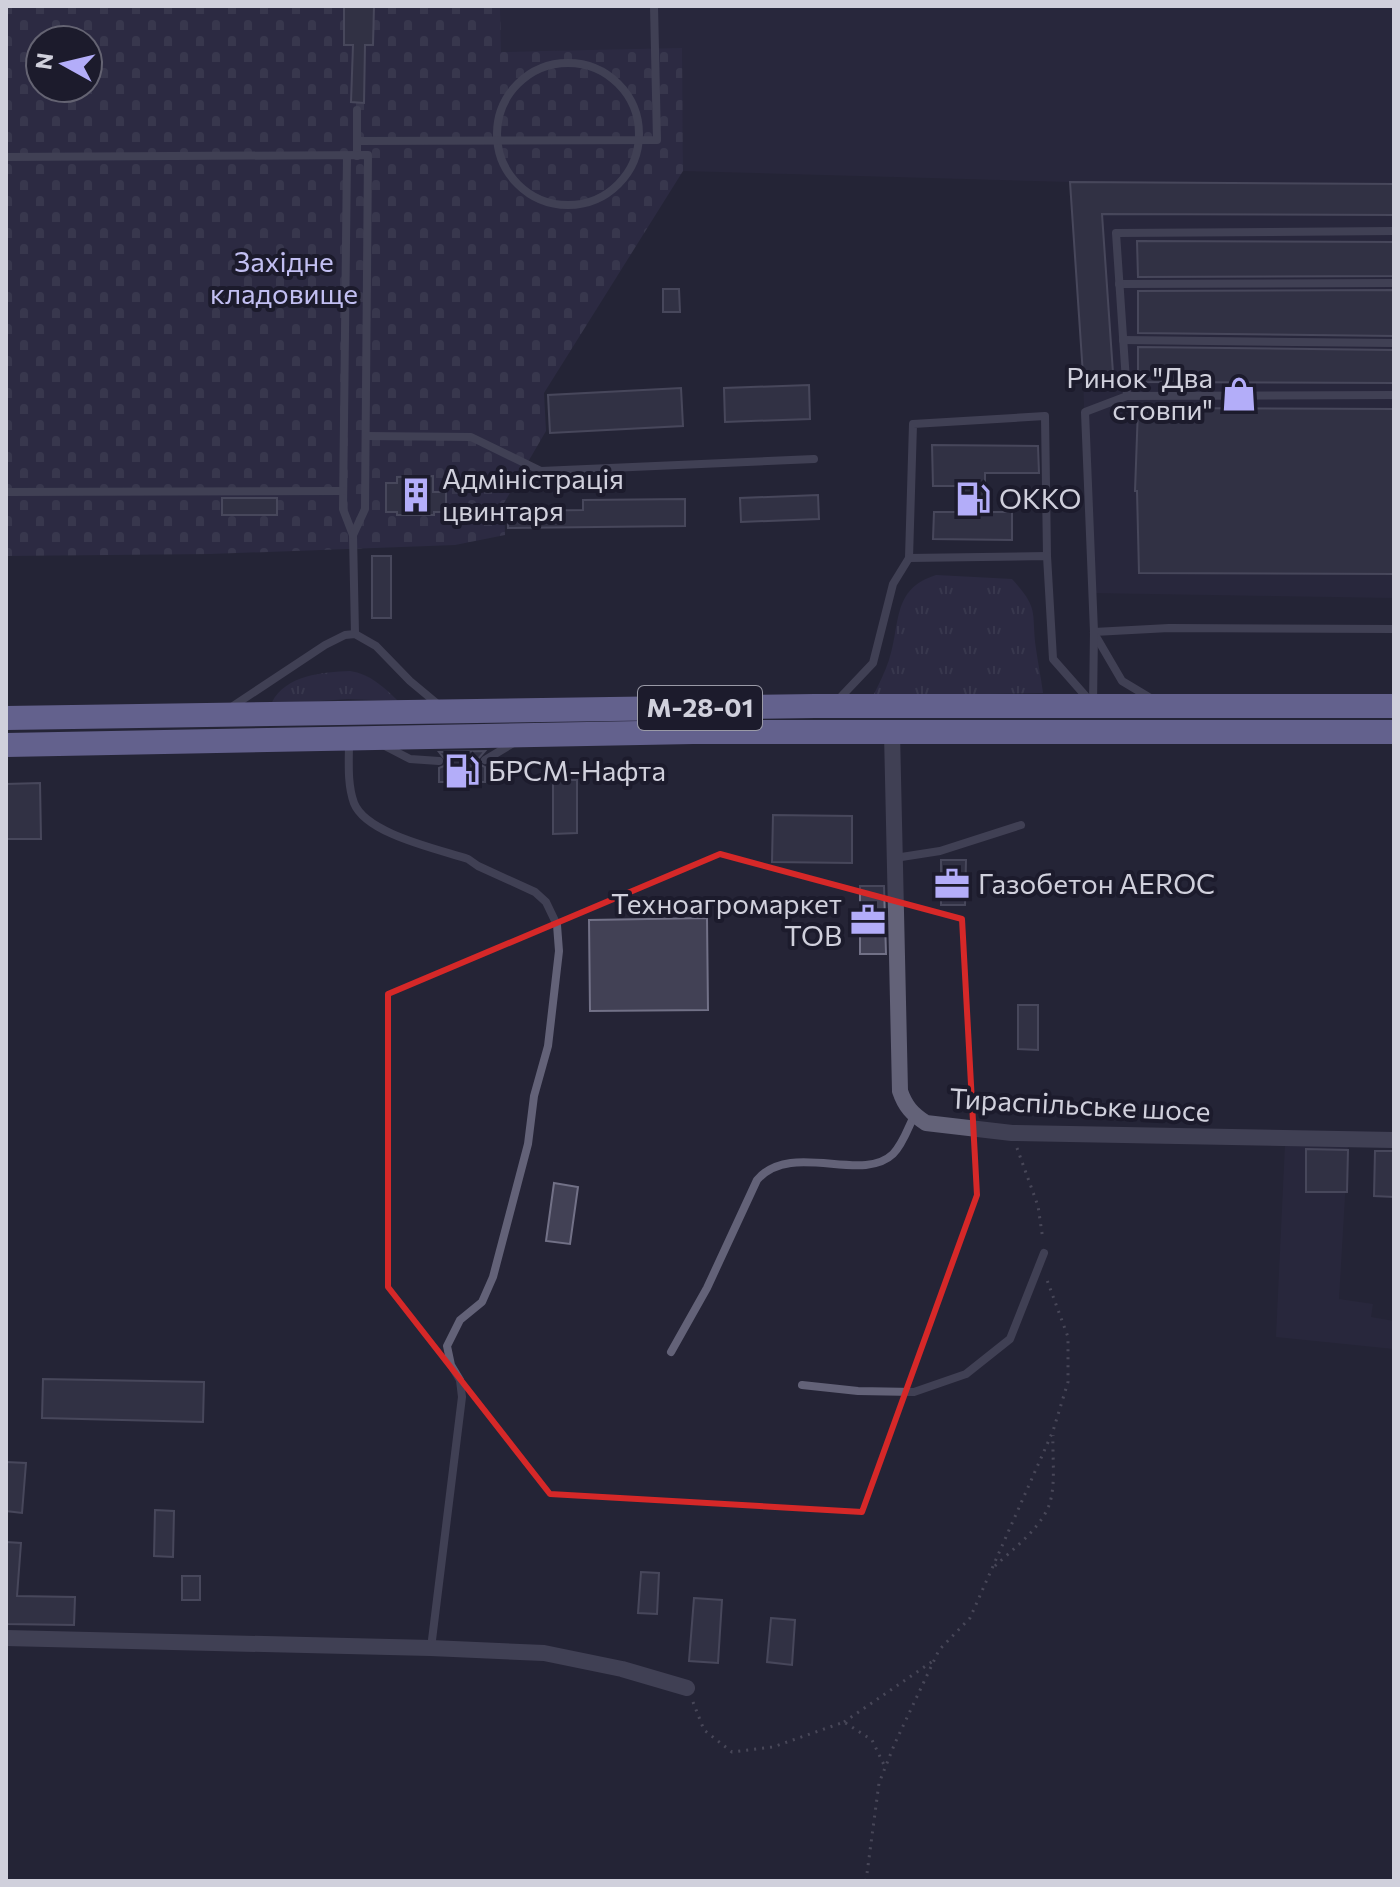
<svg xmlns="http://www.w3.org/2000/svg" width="1400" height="1887" font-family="Commissioner,sans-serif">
<defs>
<pattern id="grass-tufts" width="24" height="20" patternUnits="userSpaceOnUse" patternTransform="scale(2)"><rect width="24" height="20" fill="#353251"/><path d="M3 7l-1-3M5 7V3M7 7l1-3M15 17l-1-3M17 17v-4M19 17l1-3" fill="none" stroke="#514f69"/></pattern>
<pattern id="cemetery-stones" width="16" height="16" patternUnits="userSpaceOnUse" patternTransform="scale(2)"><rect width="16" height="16" fill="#353251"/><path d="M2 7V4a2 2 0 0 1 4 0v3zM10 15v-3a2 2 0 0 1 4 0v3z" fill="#514f69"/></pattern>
</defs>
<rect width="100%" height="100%" fill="#252436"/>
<g fill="#2d2b43">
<polygon points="500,6 1394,6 1394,598 1090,593 1083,375 1070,182 683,171 681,49 500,52"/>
<polygon points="1285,1145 1348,1145 1339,1299 1373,1304 1371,1317 1394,1321 1394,1349 1276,1337"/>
</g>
<g fill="url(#grass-tufts)">
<path d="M 936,575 L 1012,579 C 1040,610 1031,611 1036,649 C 1038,663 1041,678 1043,693 L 873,696 C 879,684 885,672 889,660 C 901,625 891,589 936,575 Z"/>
<path d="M 350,671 C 370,674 384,687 398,701 L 348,699 L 276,704 L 272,702 C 286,675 323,672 350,671 Z"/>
</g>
<path fill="url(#cemetery-stones)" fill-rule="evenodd" d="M 6,6 L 500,6 L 501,52 L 682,48 L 683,171 L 544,393 L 546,431 L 504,503 L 505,535 L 455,545 L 210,554 L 6,556 ZM 40,40 L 88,40 L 88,88 L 40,88 Z"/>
<g fill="#424155" stroke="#727187" stroke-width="2">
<polygon points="344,6 374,6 373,45 365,45 364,103 351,102 353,45 344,45"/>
<polygon points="1070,182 1394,184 1394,215 1102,214 1113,373 1083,375"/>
<polygon points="1137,241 1394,242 1394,276 1138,277"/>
<polygon points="663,289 679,289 680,312 663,312"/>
<polygon points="1394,290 1394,336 1138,333 1138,291"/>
<polygon points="1138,347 1394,350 1394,383 1138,382"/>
<polygon points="809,385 810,419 725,422 724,388"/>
<polygon points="681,388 683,426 550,433 548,395"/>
<polygon points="1138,408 1394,409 1394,574 1139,573 1137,491 1135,491"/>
<polygon points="932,445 1038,446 1039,473 985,473 985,512 1012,512 1012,540 933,539 934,512 962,512 962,486 933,486"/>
<polygon points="433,476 433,492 446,492 446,512 434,512 434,515 397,515 397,512 386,512 386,483 397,483 397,477"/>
<polygon points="818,495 819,519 741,522 740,498"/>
<rect x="222" y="498" width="55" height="17"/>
<polygon points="685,499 685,526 508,528 508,511 583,510 583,500"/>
<rect x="372" y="556" width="19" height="62"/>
<polygon points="485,751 478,759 479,764 485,767 485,782 439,782 439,768 444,766 446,761 439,752"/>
<polygon points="553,780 577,780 577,833 553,834"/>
<polygon points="40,783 41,839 6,839 6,784"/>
<polygon points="773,815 852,816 852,863 772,862"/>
<polygon points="941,860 966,860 965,905 941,905"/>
<polygon points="860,886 884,886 886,954 860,954"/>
<polygon points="707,918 708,1010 590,1011 589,920"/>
<polygon points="1018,1005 1038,1005 1038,1050 1018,1049"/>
<polygon points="1306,1149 1348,1150 1347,1192 1306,1192"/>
<polygon points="1375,1151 1394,1151 1394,1197 1374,1196"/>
<polygon points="554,1183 578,1187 570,1244 546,1241"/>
<polygon points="43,1379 204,1382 203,1422 42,1418"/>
<polygon points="6,1462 26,1463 22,1513 6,1511"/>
<polygon points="155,1510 174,1511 173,1557 154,1556"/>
<polygon points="6,1542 21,1543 17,1596 75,1597 74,1625 6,1624"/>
<polygon points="641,1572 659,1573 657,1614 638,1613"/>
<rect x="182" y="1576" width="18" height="24"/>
<polygon points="694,1598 722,1600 718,1663 689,1661"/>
<polygon points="771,1618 795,1620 792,1665 767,1662"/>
</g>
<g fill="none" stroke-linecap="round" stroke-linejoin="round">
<g stroke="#737282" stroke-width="3" stroke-dasharray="2 6" stroke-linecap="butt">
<polyline points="1017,1148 1038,1206 1043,1240"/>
<path d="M 995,1566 C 1012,1550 1036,1532 1047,1510 C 1057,1490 1052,1458 1053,1435"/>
<polyline points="693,1702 704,1730 732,1752 773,1747 844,1722 872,1740 886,1769"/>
<polyline points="844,1722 933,1661"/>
<polyline points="866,1881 879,1783 895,1743 939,1650 970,1618 1053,1431 1068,1382 1068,1337 1047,1280"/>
</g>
<g stroke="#636278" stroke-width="8">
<circle cx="568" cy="134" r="71"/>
<polyline points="357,141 657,140 654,6"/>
<polyline points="347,156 343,509 353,535 355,634"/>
<polyline points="357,156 357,110"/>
<polyline points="6,157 368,155 365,509 353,535"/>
<polyline points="1119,284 1394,283"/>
<polyline points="1123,340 1394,343"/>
<polyline points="1127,396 1394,395"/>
<polyline points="366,436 471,437 541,471 814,459"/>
<polyline points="6,492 343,491"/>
<polyline points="909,558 913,424 1045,416 1047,556"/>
<polyline points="1094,632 1169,628 1394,629"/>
<polyline points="1094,633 1122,681 1152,699"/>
<polyline points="836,702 873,663 893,584 909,558 1047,556 1053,659 1090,701"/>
<polyline points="1093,704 1094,632 1085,412 1127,396 1116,233 1394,231"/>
<polyline points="230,708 325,645 345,635 355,634 376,646 410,681 440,706"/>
<path d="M 349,741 C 349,761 347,784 354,803 C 366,834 438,849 468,859 L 478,866 L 535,892 L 546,902 L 557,925 L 559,951 L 548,1046 L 534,1096 L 528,1144 L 493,1277 L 482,1302 L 460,1320 L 447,1346 L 451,1365 L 460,1380 L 462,1397 L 431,1648"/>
<polyline points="383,745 410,759 439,761"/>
<polyline points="485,760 515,742"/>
<polyline points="895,858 940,851 1021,825"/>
<path d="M 671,1352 L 707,1288 L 757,1180 C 791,1140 862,1184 893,1154 C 903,1144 908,1128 914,1116"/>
<polyline points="802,1385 858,1391 914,1392 966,1374 1010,1339 1044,1253"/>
</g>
<g stroke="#636278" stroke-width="16">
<path d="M 892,733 L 900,1091 C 905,1106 912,1114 926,1123 L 1012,1133 L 1394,1140"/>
<polyline points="6,1638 431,1648 544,1653 622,1669 687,1688"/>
</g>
<g stroke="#b0aaf6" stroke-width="24">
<polyline points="6,718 815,706 1394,706"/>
<polyline points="6,745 693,732 1394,732"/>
</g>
</g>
<path d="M0 0H1400V1887H0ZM 720,854 L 962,919 L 977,1195 L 862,1512 L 550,1494 L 388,1287 L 388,994 Z" fill="#252436" fill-opacity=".55" fill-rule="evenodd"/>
<path fill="none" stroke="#d62828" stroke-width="6" stroke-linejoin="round" d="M 720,854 L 962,919 L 977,1195 L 862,1512 L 550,1494 L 388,1287 L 388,994 Z"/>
<defs>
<g id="shop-bare" transform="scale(2.76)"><path d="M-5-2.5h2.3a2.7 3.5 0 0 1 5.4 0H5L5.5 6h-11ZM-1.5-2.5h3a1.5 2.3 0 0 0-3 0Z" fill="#b3adf9" stroke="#1c1b2c" stroke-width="2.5" paint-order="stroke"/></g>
<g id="building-bare" transform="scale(2.76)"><path d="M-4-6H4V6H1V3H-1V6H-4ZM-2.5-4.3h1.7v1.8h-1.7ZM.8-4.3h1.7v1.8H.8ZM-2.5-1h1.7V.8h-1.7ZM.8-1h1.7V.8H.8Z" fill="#b3adf9" stroke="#1c1b2c" stroke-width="2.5" paint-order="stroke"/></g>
<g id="fuel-bare" transform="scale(2.76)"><path d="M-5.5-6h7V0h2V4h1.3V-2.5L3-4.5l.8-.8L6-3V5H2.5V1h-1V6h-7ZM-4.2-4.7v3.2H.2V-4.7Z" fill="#b3adf9" stroke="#1c1b2c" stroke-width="2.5" paint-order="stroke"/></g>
<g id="office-bare" transform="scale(2.76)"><path d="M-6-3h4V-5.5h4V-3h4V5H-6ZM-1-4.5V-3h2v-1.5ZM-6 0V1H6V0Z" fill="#b3adf9" stroke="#1c1b2c" stroke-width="2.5" paint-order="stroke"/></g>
</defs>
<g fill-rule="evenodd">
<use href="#shop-bare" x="1239" y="394"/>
<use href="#building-bare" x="416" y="495"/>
<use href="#fuel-bare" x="973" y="499"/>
<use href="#fuel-bare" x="462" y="771"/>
<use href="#office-bare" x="952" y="884"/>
<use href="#office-bare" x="868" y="920"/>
</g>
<g text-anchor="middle" stroke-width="8" stroke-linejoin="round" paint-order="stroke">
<rect fill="#1c1b2c" stroke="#9a9aa7" stroke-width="2" x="638" y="686" width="124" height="44" rx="6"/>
<g font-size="26" font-weight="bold" fill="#d0d0dc">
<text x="700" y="717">М-28-01</text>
</g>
<g font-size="28" fill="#c2bff2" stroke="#1c1b2c">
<text x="284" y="272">Західне<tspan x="284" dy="32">кладовище</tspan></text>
</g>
<g font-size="28" fill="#d0d0dc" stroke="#1c1b2c" text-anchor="start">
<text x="1213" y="388" text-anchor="end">Ринок "Два<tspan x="1213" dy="32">стовпи"</tspan></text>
<text x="442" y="489">Адміністрація<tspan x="442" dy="32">цвинтаря</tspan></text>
<text x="999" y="509">ОККО</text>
<text x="488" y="781">БРСМ-Нафта</text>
<text x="978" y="894">Газобетон AEROC</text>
<text x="842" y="914" text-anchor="end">Техноагромаркет<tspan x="842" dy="32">ТОВ</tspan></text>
</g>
<g font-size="28" fill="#d0d0dc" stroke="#1c1b2c">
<text transform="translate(1080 1105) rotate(3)" y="10">Тираспільське шосе</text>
</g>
</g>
<rect width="1400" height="1887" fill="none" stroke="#d0d0dc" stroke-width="16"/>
<g transform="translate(64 64) rotate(278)"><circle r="38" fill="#1c1b2c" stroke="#646372" stroke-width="2"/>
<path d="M0-6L14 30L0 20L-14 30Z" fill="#b3adf9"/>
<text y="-12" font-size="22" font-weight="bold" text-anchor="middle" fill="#d0d0dc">N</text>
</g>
</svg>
